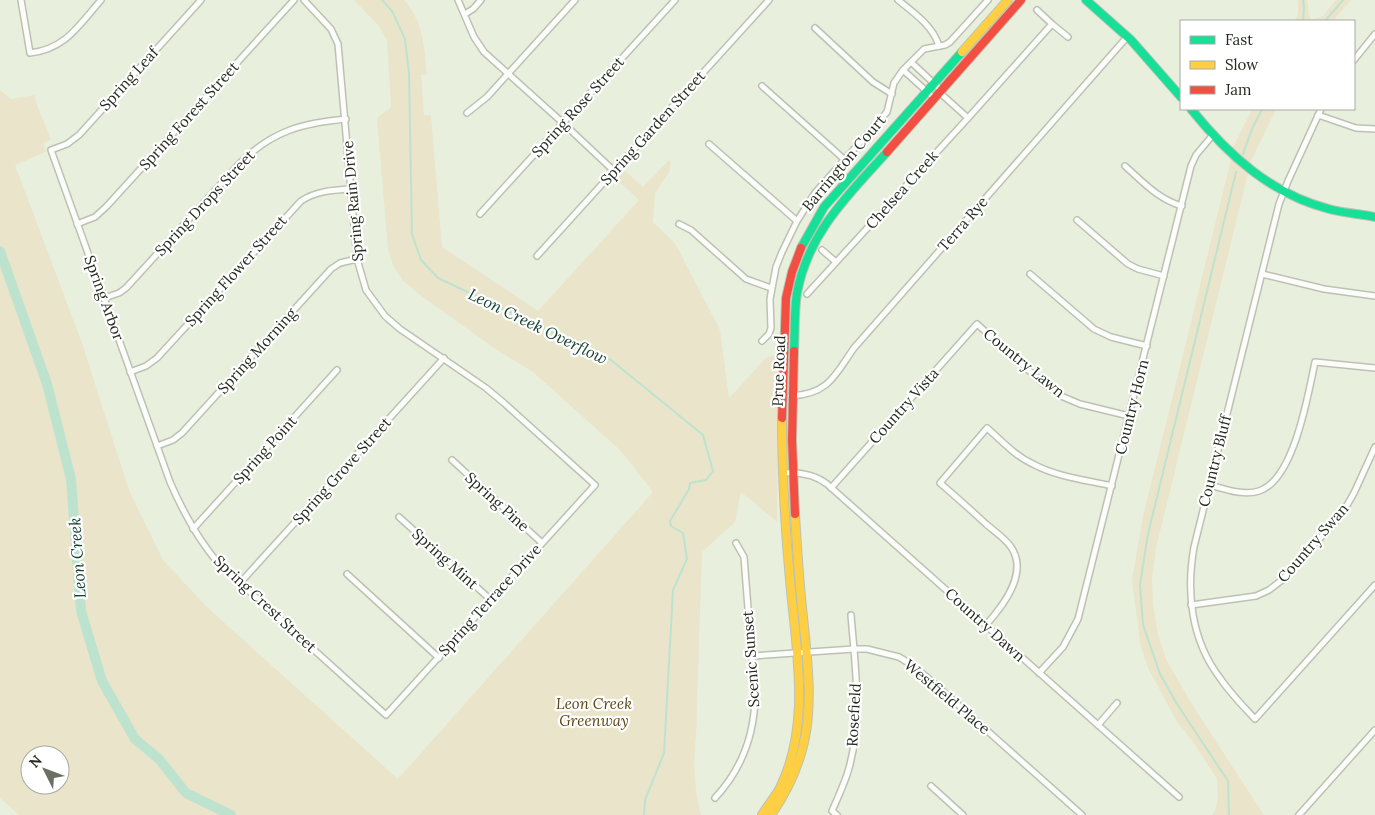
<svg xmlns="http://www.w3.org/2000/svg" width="1375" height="815" font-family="Lora,serif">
<rect width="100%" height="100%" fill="#e8f0dd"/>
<g fill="#eae4cb" fill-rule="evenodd">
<path d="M 354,0 L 404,0 C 424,23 424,45 427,74 L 421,75 L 424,115 L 431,115 L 442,247 L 538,311 L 639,200 L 616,179 L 625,171 L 643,187 L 669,160 L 671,163 L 669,172 L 655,193 L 653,222 L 675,243 L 720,330 L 729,398 L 766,358 L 778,353 L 777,522 L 741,492 L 735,522 L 702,552 L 696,738 C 693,764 694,789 701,815 L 19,815 L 0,798 L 0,90 L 11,99 L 35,95 L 36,102 L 51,140 L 43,143 L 46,152 L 15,165 L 83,346 L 129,490 L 163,560 L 208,608 L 398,779 L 653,492 L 621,451 L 533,372 L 497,350 L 420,295 L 403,281 L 393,265 L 388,249 L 377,118 L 391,107 L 387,40 L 379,26 ZM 30,755 L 60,755 L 60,785 L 30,785 Z"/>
<polygon points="1298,0 1307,0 1310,20 1322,17 1336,0 1351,0 1333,21 1294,21 1298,14"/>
<polygon points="1252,109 1276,109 1251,161 1156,548 1152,578 1153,604 1158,634 1166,659 1193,706 1264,815 1212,815 1215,811 1218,796 1217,779 1193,742 1176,720 1148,668 1140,644 1132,580 1143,516 1229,168 1233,147"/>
<polygon points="787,483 789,487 798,605 793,577"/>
</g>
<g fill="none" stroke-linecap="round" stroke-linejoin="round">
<g stroke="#bde3cf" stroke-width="2">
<polyline points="382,0 392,11 405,39 409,74 412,234 421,260 438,278 611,360 703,435 713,471 706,480 690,483 689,489 670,521 671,526 683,533 687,559 673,590 664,753 645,800 644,815"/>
<polyline points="1303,0 1304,8 1303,21"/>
<polyline points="1325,21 1343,0"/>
<polyline points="1243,154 1252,129 1262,109"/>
<polyline points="1229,815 1228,781 1177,704 1160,674 1143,625 1140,585 1148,534 1236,172"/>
</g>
<polyline stroke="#bde3cf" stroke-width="10" points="0,251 47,384 71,479 81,611 102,681 135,739 159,759 186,793 231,815"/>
<g stroke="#bcc2b3" stroke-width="8">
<g id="street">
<path d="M 21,0 L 30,53 C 66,49 79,25 101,0"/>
<path d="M 201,0 L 79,135 L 67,144 L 51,150 L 170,482 C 183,512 197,538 218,563 L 386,715 L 595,485 L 504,403 L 486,388 L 400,329 L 385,316 L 366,290 L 357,259 L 338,44 L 331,29 L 304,0"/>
<polyline points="458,0 474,37 484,52 563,123 614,171"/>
<path d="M 898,0 C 914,13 933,26 939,46"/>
<polyline points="465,14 473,9 481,0"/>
<polyline points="1052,24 1068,37"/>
<polyline points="815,28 873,82 892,94"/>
<polyline points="1354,60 1375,34"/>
<polyline points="911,62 941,90"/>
<polyline points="903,70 934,98"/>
<polyline points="762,86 845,160"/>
<polyline points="939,92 968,118 1052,24 1037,10"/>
<path d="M 1321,109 L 1288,181 L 1279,204 L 1194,547 C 1186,592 1191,640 1220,678 C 1230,693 1243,706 1255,719 L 1375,585"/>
<polyline points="467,113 487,97 575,0"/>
<polyline points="1318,115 1356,128 1375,129"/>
<polyline points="709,144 797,221"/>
<path d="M 1125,166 C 1143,182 1158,199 1182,206"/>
<polyline points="480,214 675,0"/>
<polyline points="1077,220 1128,264 1138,269 1164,276"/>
<polyline points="77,224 95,217 107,206 294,0"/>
<polyline points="679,224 691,230 746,279 771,288"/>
<polyline points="822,250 836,262"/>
<polyline points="537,256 769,0"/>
<polyline points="1030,274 1094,329 1111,337 1147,346"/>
<polyline points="1262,274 1324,289 1375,296"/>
<polyline points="807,294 968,118"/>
<path d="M 104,298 L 119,293 L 126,288 L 241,162 C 273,131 302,123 346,119"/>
<polyline points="762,341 769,334 771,328 770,299 776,267 782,252 797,221 815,193 887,112 894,83 903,70 924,49 945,45 950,42 988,0"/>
<path d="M 130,372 L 146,366 L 157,358 L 301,201 C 316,191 333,190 351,189"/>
<path d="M 791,396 C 829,394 835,375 854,348 L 1127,37"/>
<polyline points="157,446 173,440 182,433 331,269 340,263 357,259"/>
<polyline points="452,460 542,543"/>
<path d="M 783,473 C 798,472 814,474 827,484 L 1179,797"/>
<path d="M 1210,485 C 1225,489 1243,496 1259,491 C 1294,480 1308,395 1315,362 L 1375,368"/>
<polyline points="831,488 977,324 1043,383 1061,396 1080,404 1129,416"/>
<polyline points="399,517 491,600"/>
<polyline points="193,529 337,370"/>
<polyline points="347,574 439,658"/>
<polyline points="240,583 444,358"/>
<polyline points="1191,605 1256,596 1269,590 1282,580 1342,514 1354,493 1375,447"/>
<path d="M 986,625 C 1003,606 1029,573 1011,547 C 1005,538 994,531 986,524 C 971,510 955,496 940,483 L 987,428 C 1002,441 1015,456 1033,464 C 1057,477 1086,480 1112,486"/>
<polyline points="752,656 854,649 867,649 899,657 912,665 928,678 1082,815"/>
<polyline points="1039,673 1063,647 1078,619 1191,166 1196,155 1212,136"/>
<polyline points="1098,725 1117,703"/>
<polyline points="931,786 963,815"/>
<path d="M 715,798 C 742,769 754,736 755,698 L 744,557 L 736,543"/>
<path d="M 837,815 L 832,811 C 838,797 845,783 849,768 C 863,718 855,666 851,615"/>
<polyline points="1299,815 1375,730"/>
</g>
</g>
<g stroke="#bcc2b3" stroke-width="10">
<g id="fast">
<polyline points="1086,0 1131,40 1181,97"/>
<path d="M 1191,109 C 1228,155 1271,194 1329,209 C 1344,213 1360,214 1375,217"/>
<polyline points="801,248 824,207 962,52"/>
<path d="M 794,351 C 795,331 794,312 797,293 C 808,233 848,195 887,152"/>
</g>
</g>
<g stroke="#bcc2b3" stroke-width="10">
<g id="slow">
<polyline points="962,52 1008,0"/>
<path d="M 762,815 C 767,807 774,798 779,790 C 812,725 796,649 790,580 C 785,526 782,472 782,418"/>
<path d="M 771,815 C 818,747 811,695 803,617 C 799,583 797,548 795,514"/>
</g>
</g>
<g stroke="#bcc2b3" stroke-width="10">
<g id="jam">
<polyline points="887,152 1021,0"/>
<polyline points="794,351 792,440 795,514"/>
<polyline points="782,418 786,298 792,272 801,248"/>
</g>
</g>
<use href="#street" stroke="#fcfdfa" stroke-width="5"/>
<use href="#fast" stroke="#16e098" stroke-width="8"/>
<use href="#slow" stroke="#ffcf43" stroke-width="8"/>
<use href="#jam" stroke="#f24e42" stroke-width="8"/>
</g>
<g text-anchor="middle" stroke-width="4.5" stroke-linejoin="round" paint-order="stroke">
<g font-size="15" fill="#252a1e" stroke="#fff">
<text transform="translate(129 79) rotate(-48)" y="5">Spring Leaf</text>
<text transform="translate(578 107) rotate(-48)" y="5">Spring Rose Street</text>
<text transform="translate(189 116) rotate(-48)" y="5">Spring Forest Street</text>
<text transform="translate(653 128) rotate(-48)" y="5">Spring Garden Street</text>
<text transform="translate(844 163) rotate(-50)" y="5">Barrington Court</text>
<text transform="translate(902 190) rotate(-48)" y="5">Chelsea Creek</text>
<text transform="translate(353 201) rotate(-95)" y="5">Spring Rain Drive</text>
<text transform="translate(205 203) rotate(-47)" y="5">Spring Drops Street</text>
<text transform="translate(963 224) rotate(-49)" y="5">Terra Rye</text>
<text transform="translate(236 271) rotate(-48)" y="5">Spring Flower Street</text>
<text transform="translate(104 298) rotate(70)" y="5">Spring Arbor</text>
<text transform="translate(257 351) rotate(-48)" y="5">Spring Morning</text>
<text transform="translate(1024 363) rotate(39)" y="5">Country Lawn</text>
<text transform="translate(779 371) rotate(-88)" y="5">Prue Road</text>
<text transform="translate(904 406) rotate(-48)" y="5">Country Vista</text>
<text transform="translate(1132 407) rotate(-76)" y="5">Country Horn</text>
<text transform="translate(265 450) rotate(-48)" y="5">Spring Point</text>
<text transform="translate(1215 461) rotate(-76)" y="5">Country Bluff</text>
<text transform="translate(342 471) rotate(-48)" y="5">Spring Grove Street</text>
<text transform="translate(497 502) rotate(42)" y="5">Spring Pine</text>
<text transform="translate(1313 543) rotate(-49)" y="5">Country Swan</text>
<text transform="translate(445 559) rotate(42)" y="5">Spring Mint</text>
<text transform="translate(490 600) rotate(-48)" y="5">Spring Terrace Drive</text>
<text transform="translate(265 604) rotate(43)" y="5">Spring Crest Street</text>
<text transform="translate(985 625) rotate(42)" y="5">Country Dawn</text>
<text transform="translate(751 659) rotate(-94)" y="5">Scenic Sunset</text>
<text transform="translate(947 697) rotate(40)" y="5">Westfield Place</text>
<text transform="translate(854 715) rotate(-87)" y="5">Rosefield</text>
</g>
<g font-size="15" font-style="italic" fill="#5d4615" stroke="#fff">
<text x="594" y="709">Leon Creek<tspan x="594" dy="17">Greenway</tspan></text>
</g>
<g font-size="16" font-style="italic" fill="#174234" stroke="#fff">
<text transform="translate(538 326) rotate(26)" y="6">Leon Creek Overflow</text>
<text transform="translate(77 558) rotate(-94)" y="6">Leon Creek</text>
</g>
</g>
<rect x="1180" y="20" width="175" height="90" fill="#ffffff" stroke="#a8aaa5"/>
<rect x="1190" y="36" width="25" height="8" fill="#16e098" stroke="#a8aaa5"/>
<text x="1225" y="45" font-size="15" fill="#252a1e">Fast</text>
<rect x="1190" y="61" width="25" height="8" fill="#ffcf43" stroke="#a8aaa5"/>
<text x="1225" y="70" font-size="15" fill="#252a1e">Slow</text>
<rect x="1190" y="86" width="25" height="8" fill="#f24e42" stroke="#a8aaa5"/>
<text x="1225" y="95" font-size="15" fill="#252a1e">Jam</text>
<g transform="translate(45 770) rotate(312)"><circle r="24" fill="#ffffff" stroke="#a8aaa5"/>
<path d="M0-4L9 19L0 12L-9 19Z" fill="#696f61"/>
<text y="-8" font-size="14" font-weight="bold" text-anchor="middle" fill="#252a1e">N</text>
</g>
</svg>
